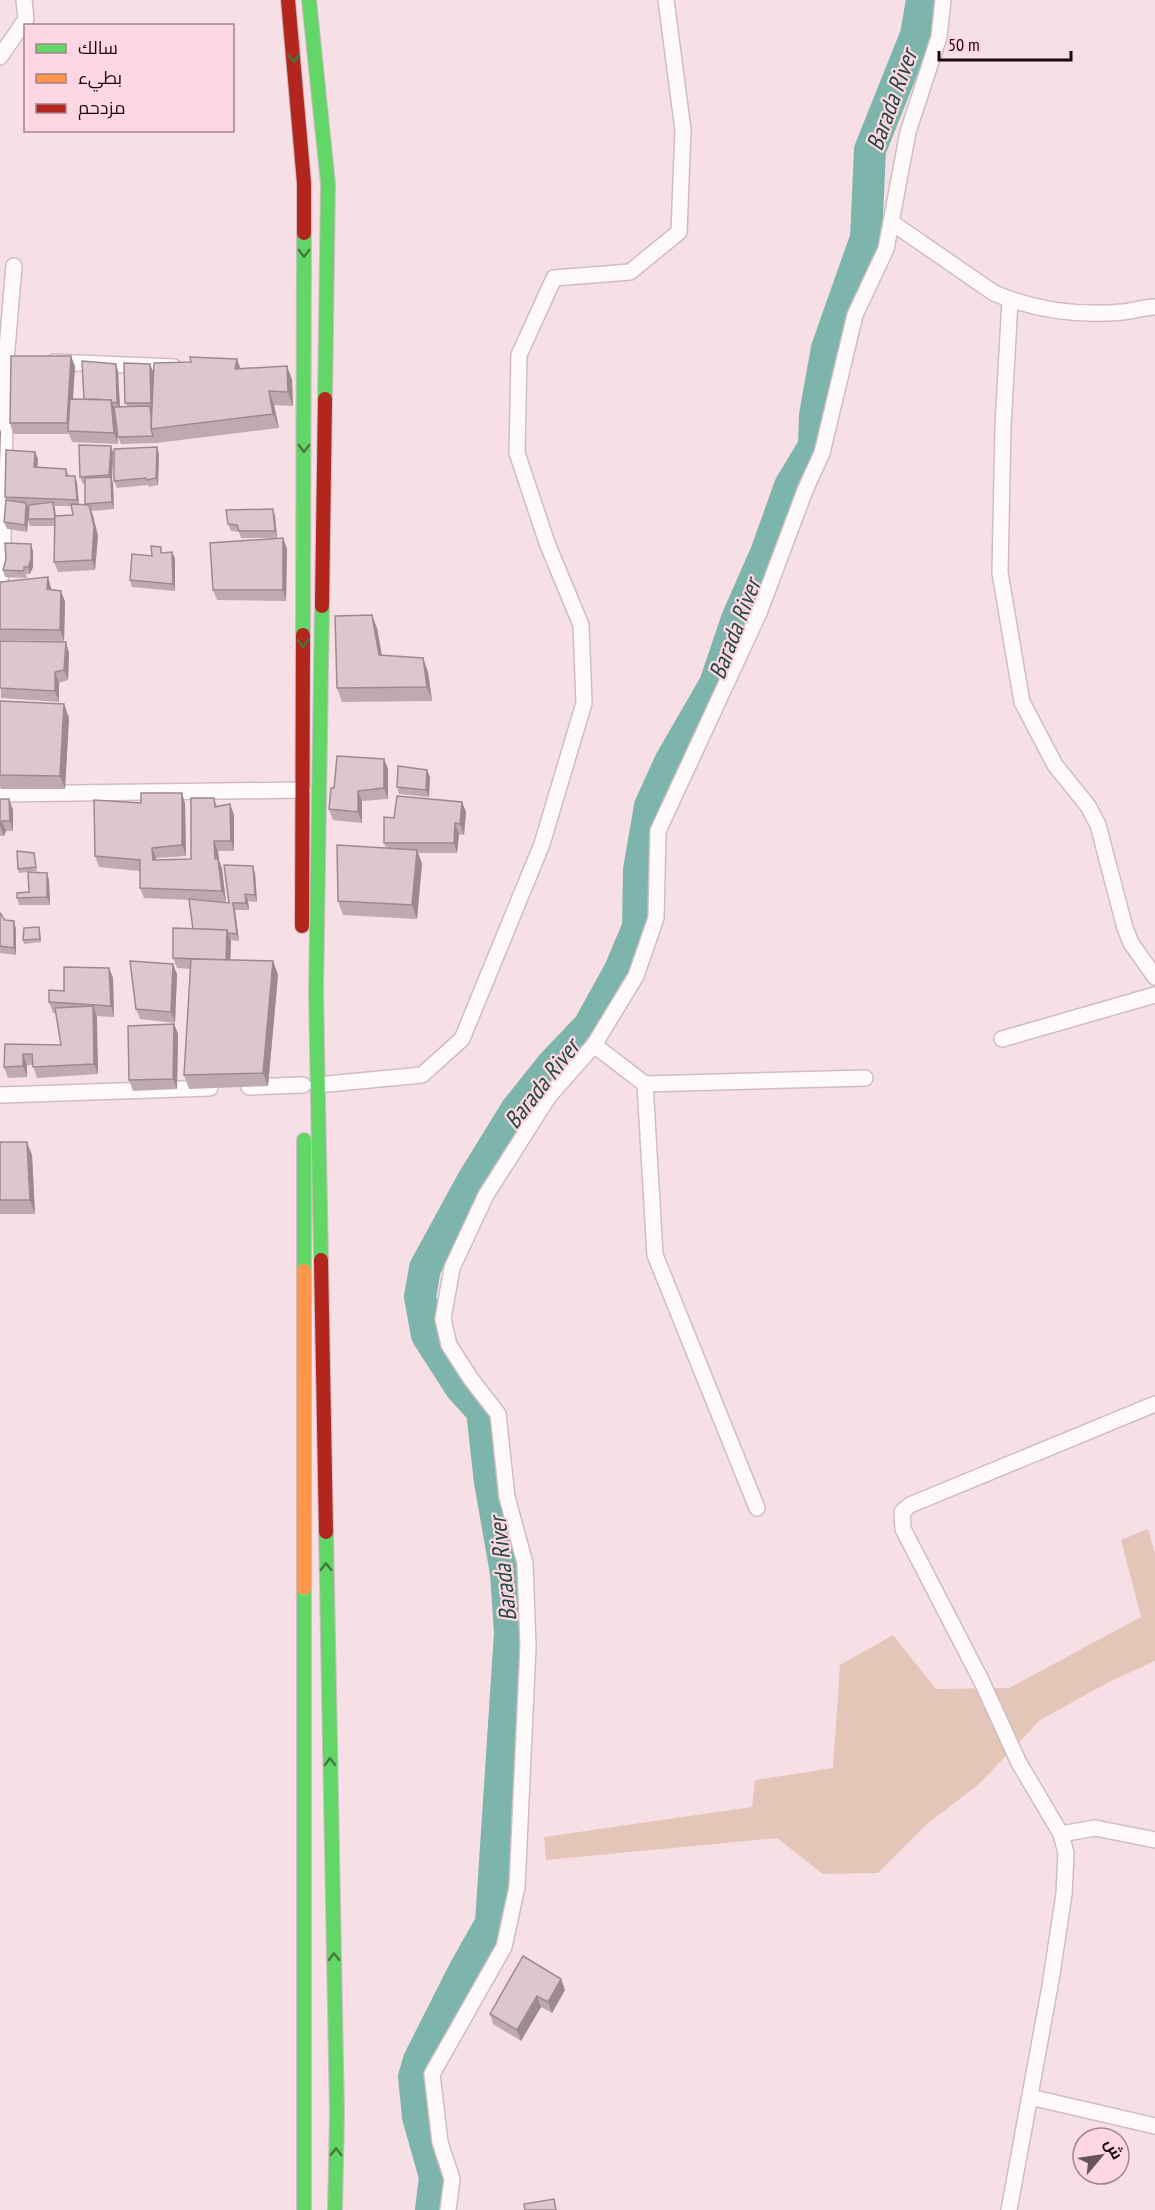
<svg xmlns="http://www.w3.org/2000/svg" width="1155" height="2210" font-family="'PT Sans Narrow',Cairo,sans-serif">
<rect width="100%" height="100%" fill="#f6e0e6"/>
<polygon fill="#e4c6b8" points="1148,1529 1155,1553 1155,1661 1111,1681 1040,1720 979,1784 927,1824 878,1873 823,1874 777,1838 546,1860 544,1837 752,1807 755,1780 833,1768 840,1665 893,1635 936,1689 1009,1688 1141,1617 1121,1540"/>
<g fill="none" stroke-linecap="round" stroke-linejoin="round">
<polyline stroke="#7db4ab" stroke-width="32" points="431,2210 435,2177 418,2117 414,2077 419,2060 465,1969 491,1923 510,1633 506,1573 490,1482 482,1411 461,1388 427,1335 420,1297 425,1268 473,1180 516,1110 552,1065 589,1026 620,970 638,927 639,870 650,806 670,762 715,684 737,619 766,553 790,486 814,446 815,415 827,348 866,238 870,150 916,35 922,0"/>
<g stroke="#d1bcc2" stroke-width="18">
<g id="street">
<polyline points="0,57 26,19 24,0"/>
<path d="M 891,222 L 994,293 C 1034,310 1079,316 1123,312 C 1133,311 1144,307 1155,307"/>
<polyline points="1010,300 1003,426 1000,573 1022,702 1055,765 1088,806 1098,825 1125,928 1131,943 1155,977"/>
<polyline points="54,362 174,367"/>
<polyline points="0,580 3,542 6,360 14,266"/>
<polyline points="0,794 303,790"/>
<polyline points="1002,1039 1155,995"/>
<polyline points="594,1045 645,1084 655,1255 757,1508"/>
<polyline points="645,1084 865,1078"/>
<polyline points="317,1085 422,1075 462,1039 542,844 584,703 581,625 547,543 517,453 519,355 554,278 630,272 679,232 683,130 666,0"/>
<polyline points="249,1087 303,1085"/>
<polyline points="0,1095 210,1088"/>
<polyline points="1061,1834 1095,1828 1155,1840"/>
<polyline points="1030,2097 1155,2126"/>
<polyline points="448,2210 452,2179 440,2142 432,2074 504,1947 517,1887 528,1647 525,1563 507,1497 498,1414 471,1379 449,1345 443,1319 452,1268 486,1195 549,1096 594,1045 636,976 656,918 658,831 759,613 806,488 822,453 855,315 886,249 908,132 939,37 943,0"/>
<polyline points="1009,2210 1050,1986 1064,1894 1066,1853 1061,1834 1019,1763 982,1682 903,1529 902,1512 910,1505 1155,1404"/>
</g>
</g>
<g stroke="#d1bcc2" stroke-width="16">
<g id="fast">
<polyline points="309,0 328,184 325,399"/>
<polyline points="303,635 304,233"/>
<polyline points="304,1140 304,1271"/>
<polyline points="321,1260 316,992 322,606"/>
<polyline points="326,1532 337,2114 335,2210"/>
<polyline points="304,1588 304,2210"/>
</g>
</g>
<g stroke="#d1bcc2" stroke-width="16">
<polyline id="slow" points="304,1271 304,1588"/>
</g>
<g stroke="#d1bcc2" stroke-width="16">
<g id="jam">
<polyline points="288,0 304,183 304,233"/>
<polyline points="322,606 325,399"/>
<polyline points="302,926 303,635"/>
<polyline points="321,1260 326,1532"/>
</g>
</g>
<use href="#street" stroke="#fefafb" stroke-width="15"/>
<use href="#fast" stroke="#63d668" stroke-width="14"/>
<use href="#slow" stroke="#ff974d" stroke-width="14"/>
<use href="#jam" stroke="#b3261e" stroke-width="14"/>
</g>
<g fill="#bfaab0" fill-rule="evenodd">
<polygon points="116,364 118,371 120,407 127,406 125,403 153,371 153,383 240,368 287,366 292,380 293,406 274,405 279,428 156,443 121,444 118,437 115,412 118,444 72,442 69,434 13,434 10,423 75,366 73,399 84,399"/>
<path d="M 111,446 L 113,453 L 112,480 L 113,484 L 114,509 L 91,511 L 98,536 L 95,570 L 58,572 L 54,562 L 55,526 L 30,526 L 28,520 L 27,532 L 7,529 L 4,522 L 6,500 L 5,497 L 35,452 L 38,459 L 37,468 L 66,469 L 69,476 L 77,483 L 79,505 L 85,505 L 85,484 L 83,484 L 80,477 ZM 54,506 L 71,506 L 73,515 L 56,516 Z"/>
<polygon points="159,454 158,485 149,487 148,485 117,488 114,481"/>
<polygon points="275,516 277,538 241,538 239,532 231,531 228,524"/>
<polygon points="283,538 287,549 286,601 217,600 213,590"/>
<polygon points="33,551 33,567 30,574 26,574 27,578 5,577 3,570 6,559"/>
<polygon points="172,552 175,559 175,591 132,587 130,580 152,556 163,553"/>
<polygon points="48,577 51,589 61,591 65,602 64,641 0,640 0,582"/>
<polygon points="377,628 382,655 428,672 432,701 342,702 337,688"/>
<polygon points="0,641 69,653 68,680 59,683 59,702 1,698"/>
<polygon points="0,701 64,704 69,718 65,789 1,789 0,787"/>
<polygon points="384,759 388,769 388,799 362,801 362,823 333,820 329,809 334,788"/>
<polygon points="430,777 429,797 399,794 397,787"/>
<polygon points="182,793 185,804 186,856 156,858 156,860 191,859 214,798 217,806 230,804 234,815 234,851 218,851 219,860 222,869 226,902 212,901 229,903 255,873 257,902 248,901 249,910 235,910 239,941 231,940 230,960 273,961 278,975 268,1086 189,1089 184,1075 191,969 177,968 173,958 193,929 190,900 144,898 140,888 140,871 99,867 95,856 141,803"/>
<polygon points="0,799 9,799 13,810 13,831 6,831 4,836 0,836"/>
<polygon points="462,802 466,812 464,835 459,834 457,853 418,853 422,864 417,919 343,915 338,901 386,848 384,843 394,818"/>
<polygon points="34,853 37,871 19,873 18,869"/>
<polygon points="49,880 50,905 19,905 17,898"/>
<polygon points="0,909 0,914 5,920 16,929 16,955 0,953"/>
<polygon points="39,927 40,931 41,942 24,944 23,940"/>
<polygon points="109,968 113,978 114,1017 96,1016 98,1074 37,1078 33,1065 27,1065 27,1077 8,1078 4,1067 5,1044 61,1045 56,1013 53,1013 49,1002 64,991"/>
<polygon points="177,974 175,1023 140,1019 136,1009"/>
<polygon points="174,1024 178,1034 177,1089 133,1091 129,1080"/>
<polygon points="0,1142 32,1155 35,1214 0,1214"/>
<polygon points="561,1979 565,1990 552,2013 541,2007 521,2041 493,2024 490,2014"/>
</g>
<g fill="#9b8b90">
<polygon points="71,356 75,366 71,431 70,431 67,423"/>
<polygon points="237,359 242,373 235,369"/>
<polygon points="116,364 118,371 120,410 117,403"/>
<polygon points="150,364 153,371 153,410 151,403"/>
<polygon points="287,366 292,380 293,406 288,392"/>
<polygon points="269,391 274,405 279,428 273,414"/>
<polygon points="111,400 115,411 118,444 114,433"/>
<polygon points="0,429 1,432 0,466"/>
<polygon points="111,446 113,453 112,480 113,484 114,509 112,502 111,480 109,475"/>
<polygon points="157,447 159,454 158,485 156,478"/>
<polygon points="35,452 38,459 37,475 34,467"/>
<polygon points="75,476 77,483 79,507 77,500"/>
<polygon points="53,502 55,509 57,526 55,519"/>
<polygon points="26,503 29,510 27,532 25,525"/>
<polygon points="89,505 93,515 98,536 95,570 92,560"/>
<polygon points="273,509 275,516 277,538 275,531"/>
<polygon points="283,538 287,549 286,601 283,590"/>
<polygon points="31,544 33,551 33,567 30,574 28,567"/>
<polygon points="172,552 175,559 175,591 173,584"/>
<polygon points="48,577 51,588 51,599 47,589"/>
<polygon points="61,591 65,602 64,641 60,630"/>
<polygon points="372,615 377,628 384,669 379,655"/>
<polygon points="66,642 69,653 68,680 64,670"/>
<polygon points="423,658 428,672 432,701 427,687"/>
<polygon points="55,672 59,683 59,702 55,691"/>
<polygon points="64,704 69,718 65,789 60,776"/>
<polygon points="384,759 388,769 388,799 384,788"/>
<polygon points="427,770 430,777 429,797 426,790"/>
<polygon points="358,791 362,801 362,823 358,812"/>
<polygon points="182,793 185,804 186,856 182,845"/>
<polygon points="9,799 13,810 13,831 10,821"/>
<polygon points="462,802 466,812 464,835 460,824"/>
<polygon points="230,804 234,815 234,851 231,841"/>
<polygon points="2,821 6,831 4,836 0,826"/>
<polygon points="455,823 459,834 457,853 454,843"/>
<polygon points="214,841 218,851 219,860 222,869 226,902 222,891 215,859"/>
<polygon points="152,848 156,858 157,871 153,860"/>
<polygon points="417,850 422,864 417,919 412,905"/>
<polygon points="253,866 255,873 257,902 255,895"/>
<polygon points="47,873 49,880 50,905 47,897"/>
<polygon points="245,894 248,901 249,910 246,903"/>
<polygon points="233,903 235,910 239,941 237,934"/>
<polygon points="14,921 16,929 16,955 14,948"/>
<polygon points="227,930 231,941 230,971 226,960"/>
<polygon points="273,961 278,975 268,1086 263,1073"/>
<polygon points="173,964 177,974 175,1023 171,1012"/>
<polygon points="109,968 113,978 114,1017 111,1006"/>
<polygon points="93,1006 97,1017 98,1074 94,1064"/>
<polygon points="174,1024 178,1034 177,1089 173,1079"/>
<polygon points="23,1054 27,1065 27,1077 23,1066"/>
<polygon points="27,1142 32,1155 35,1214 30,1200"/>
<polygon points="561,1979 565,1990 552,2013 548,2002"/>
<polygon points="537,1996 541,2007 521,2041 517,2030"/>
</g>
<g fill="#dec6cd" stroke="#9b8b90" stroke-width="1.5">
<polygon points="11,356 71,356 67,423 10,423"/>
<polygon points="190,357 237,359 235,369 287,366 288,392 269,391 273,414 151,429 154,363 191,362"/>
<polygon points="82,361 116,364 117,403 111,402 111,400 84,399"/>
<polygon points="124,363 150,364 151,403 125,403"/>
<polygon points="70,399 111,400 114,433 68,431"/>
<polygon points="150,406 151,417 151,429 153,436 118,437 114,407"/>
<polygon points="79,445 111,446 109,475 80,477"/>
<polygon points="157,447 156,478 147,480 146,478 114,481 114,449"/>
<polygon points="6,450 35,452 34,467 66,469 66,476 75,476 77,500 5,497"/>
<polygon points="111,477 112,502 85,504 85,478"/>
<polygon points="6,500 26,503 25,525 4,522"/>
<polygon points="53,502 55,519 28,519 29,505"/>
<polygon points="71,504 89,505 94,526 92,560 54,562 55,516 73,515"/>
<polygon points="273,509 275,531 239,531 237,525 228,524 226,510"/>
<polygon points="283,538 283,590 213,590 210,543"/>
<polygon points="5,543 31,544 31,560 28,567 24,567 24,571 3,570 6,559"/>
<polygon points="151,546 161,547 161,553 172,552 173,584 130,580 132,554 152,556"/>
<polygon points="48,577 47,589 61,591 60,630 0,629 0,582"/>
<polygon points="372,615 379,655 423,658 427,687 337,688 335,616"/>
<polygon points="0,641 66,642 64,670 55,672 55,691 0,688"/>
<polygon points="0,701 64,704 60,776 0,775"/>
<polygon points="337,756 384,759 384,788 358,791 358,812 329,809 331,788 334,788"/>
<polygon points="398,766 427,770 426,790 397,787"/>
<polygon points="141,793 182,793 182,845 152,848 153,860 191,859 191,798 214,798 215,807 230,804 231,841 214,841 215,859 218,859 222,891 140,888 140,860 95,856 94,800 141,803"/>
<polygon points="397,796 462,802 460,824 455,823 454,843 384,843 384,817 394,818"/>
<polygon points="0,799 9,799 10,821 2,821 0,826"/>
<polygon points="337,845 417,850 412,905 338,901"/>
<polygon points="17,851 34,853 36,867 18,869"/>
<polygon points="224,865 253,866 255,895 245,894 246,903 233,903 237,934 228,933 227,930 193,929 189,899 229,903"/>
<polygon points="28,872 47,873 47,897 17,898 17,893 29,892"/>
<polygon points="0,913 5,920 14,921 14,948 0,946"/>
<polygon points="39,927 40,939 23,940 24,928"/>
<polygon points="173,928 227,930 226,960 173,958"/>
<polygon points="191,959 273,961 263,1073 184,1075"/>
<polygon points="130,961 173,964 171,1012 136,1009"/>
<polygon points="64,967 109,968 111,1006 49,1002 49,990 64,991"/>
<polygon points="93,1006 94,1064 33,1067 32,1054 23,1054 23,1066 4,1067 5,1044 61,1045 55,1008"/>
<polygon points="174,1024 173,1079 129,1080 128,1026"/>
<polygon points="0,1142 27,1142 30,1200 0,1200"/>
<polygon points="523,1956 561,1979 548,2002 537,1996 517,2030 490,2014"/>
<polygon points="554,2199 556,2210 525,2210 524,2204"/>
</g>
<defs><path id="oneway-chevron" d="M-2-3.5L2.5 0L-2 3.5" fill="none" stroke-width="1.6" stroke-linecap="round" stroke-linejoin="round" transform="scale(1.5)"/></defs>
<g stroke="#437940">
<use href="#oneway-chevron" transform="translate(294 58) rotate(85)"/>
<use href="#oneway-chevron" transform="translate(304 253) rotate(90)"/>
<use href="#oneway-chevron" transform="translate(304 448) rotate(90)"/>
<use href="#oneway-chevron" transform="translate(303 643) rotate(90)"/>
<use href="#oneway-chevron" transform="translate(326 1567) rotate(-91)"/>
<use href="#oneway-chevron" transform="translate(330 1762) rotate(-91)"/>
<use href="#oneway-chevron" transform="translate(334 1957) rotate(-91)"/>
<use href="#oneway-chevron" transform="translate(336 2152) rotate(-89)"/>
</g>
<g text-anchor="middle" stroke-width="4.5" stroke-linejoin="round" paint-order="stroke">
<g font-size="24" font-style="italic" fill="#224a43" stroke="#ffd7e2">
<text transform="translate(892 100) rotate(-70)" y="8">Barada River</text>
<text transform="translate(735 629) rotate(-69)" y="8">Barada River</text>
<text transform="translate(542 1084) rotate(-52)" y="8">Barada River</text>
<text transform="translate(503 1569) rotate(-96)" y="8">Barada River</text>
</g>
</g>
<rect x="24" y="24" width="210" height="108" fill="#ffd7e2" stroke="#a4848d" stroke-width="1.5"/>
<rect x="36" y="44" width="30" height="9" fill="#63d668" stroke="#a4848d" stroke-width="1.5"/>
<text x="78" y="54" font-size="18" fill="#1c070e">سالك</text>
<rect x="36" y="74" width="30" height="9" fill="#ff974d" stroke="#a4848d" stroke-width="1.5"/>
<text x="78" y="84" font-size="18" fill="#1c070e">بطيء</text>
<rect x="36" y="104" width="30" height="9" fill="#b3261e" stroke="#a4848d" stroke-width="1.5"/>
<text x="78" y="114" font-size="18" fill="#1c070e">مزدحم</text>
<g transform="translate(1101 2156) rotate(61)"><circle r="28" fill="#ffd7e2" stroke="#a4848d" stroke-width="1.5"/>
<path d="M0-4.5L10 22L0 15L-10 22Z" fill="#68535a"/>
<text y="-9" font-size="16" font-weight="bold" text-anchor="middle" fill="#1c070e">ش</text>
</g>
<path d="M939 51v9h132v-9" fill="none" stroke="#1c070e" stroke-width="3"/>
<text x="948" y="51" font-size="18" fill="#1c070e" stroke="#ffd7e2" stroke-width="4.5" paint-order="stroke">50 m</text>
</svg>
